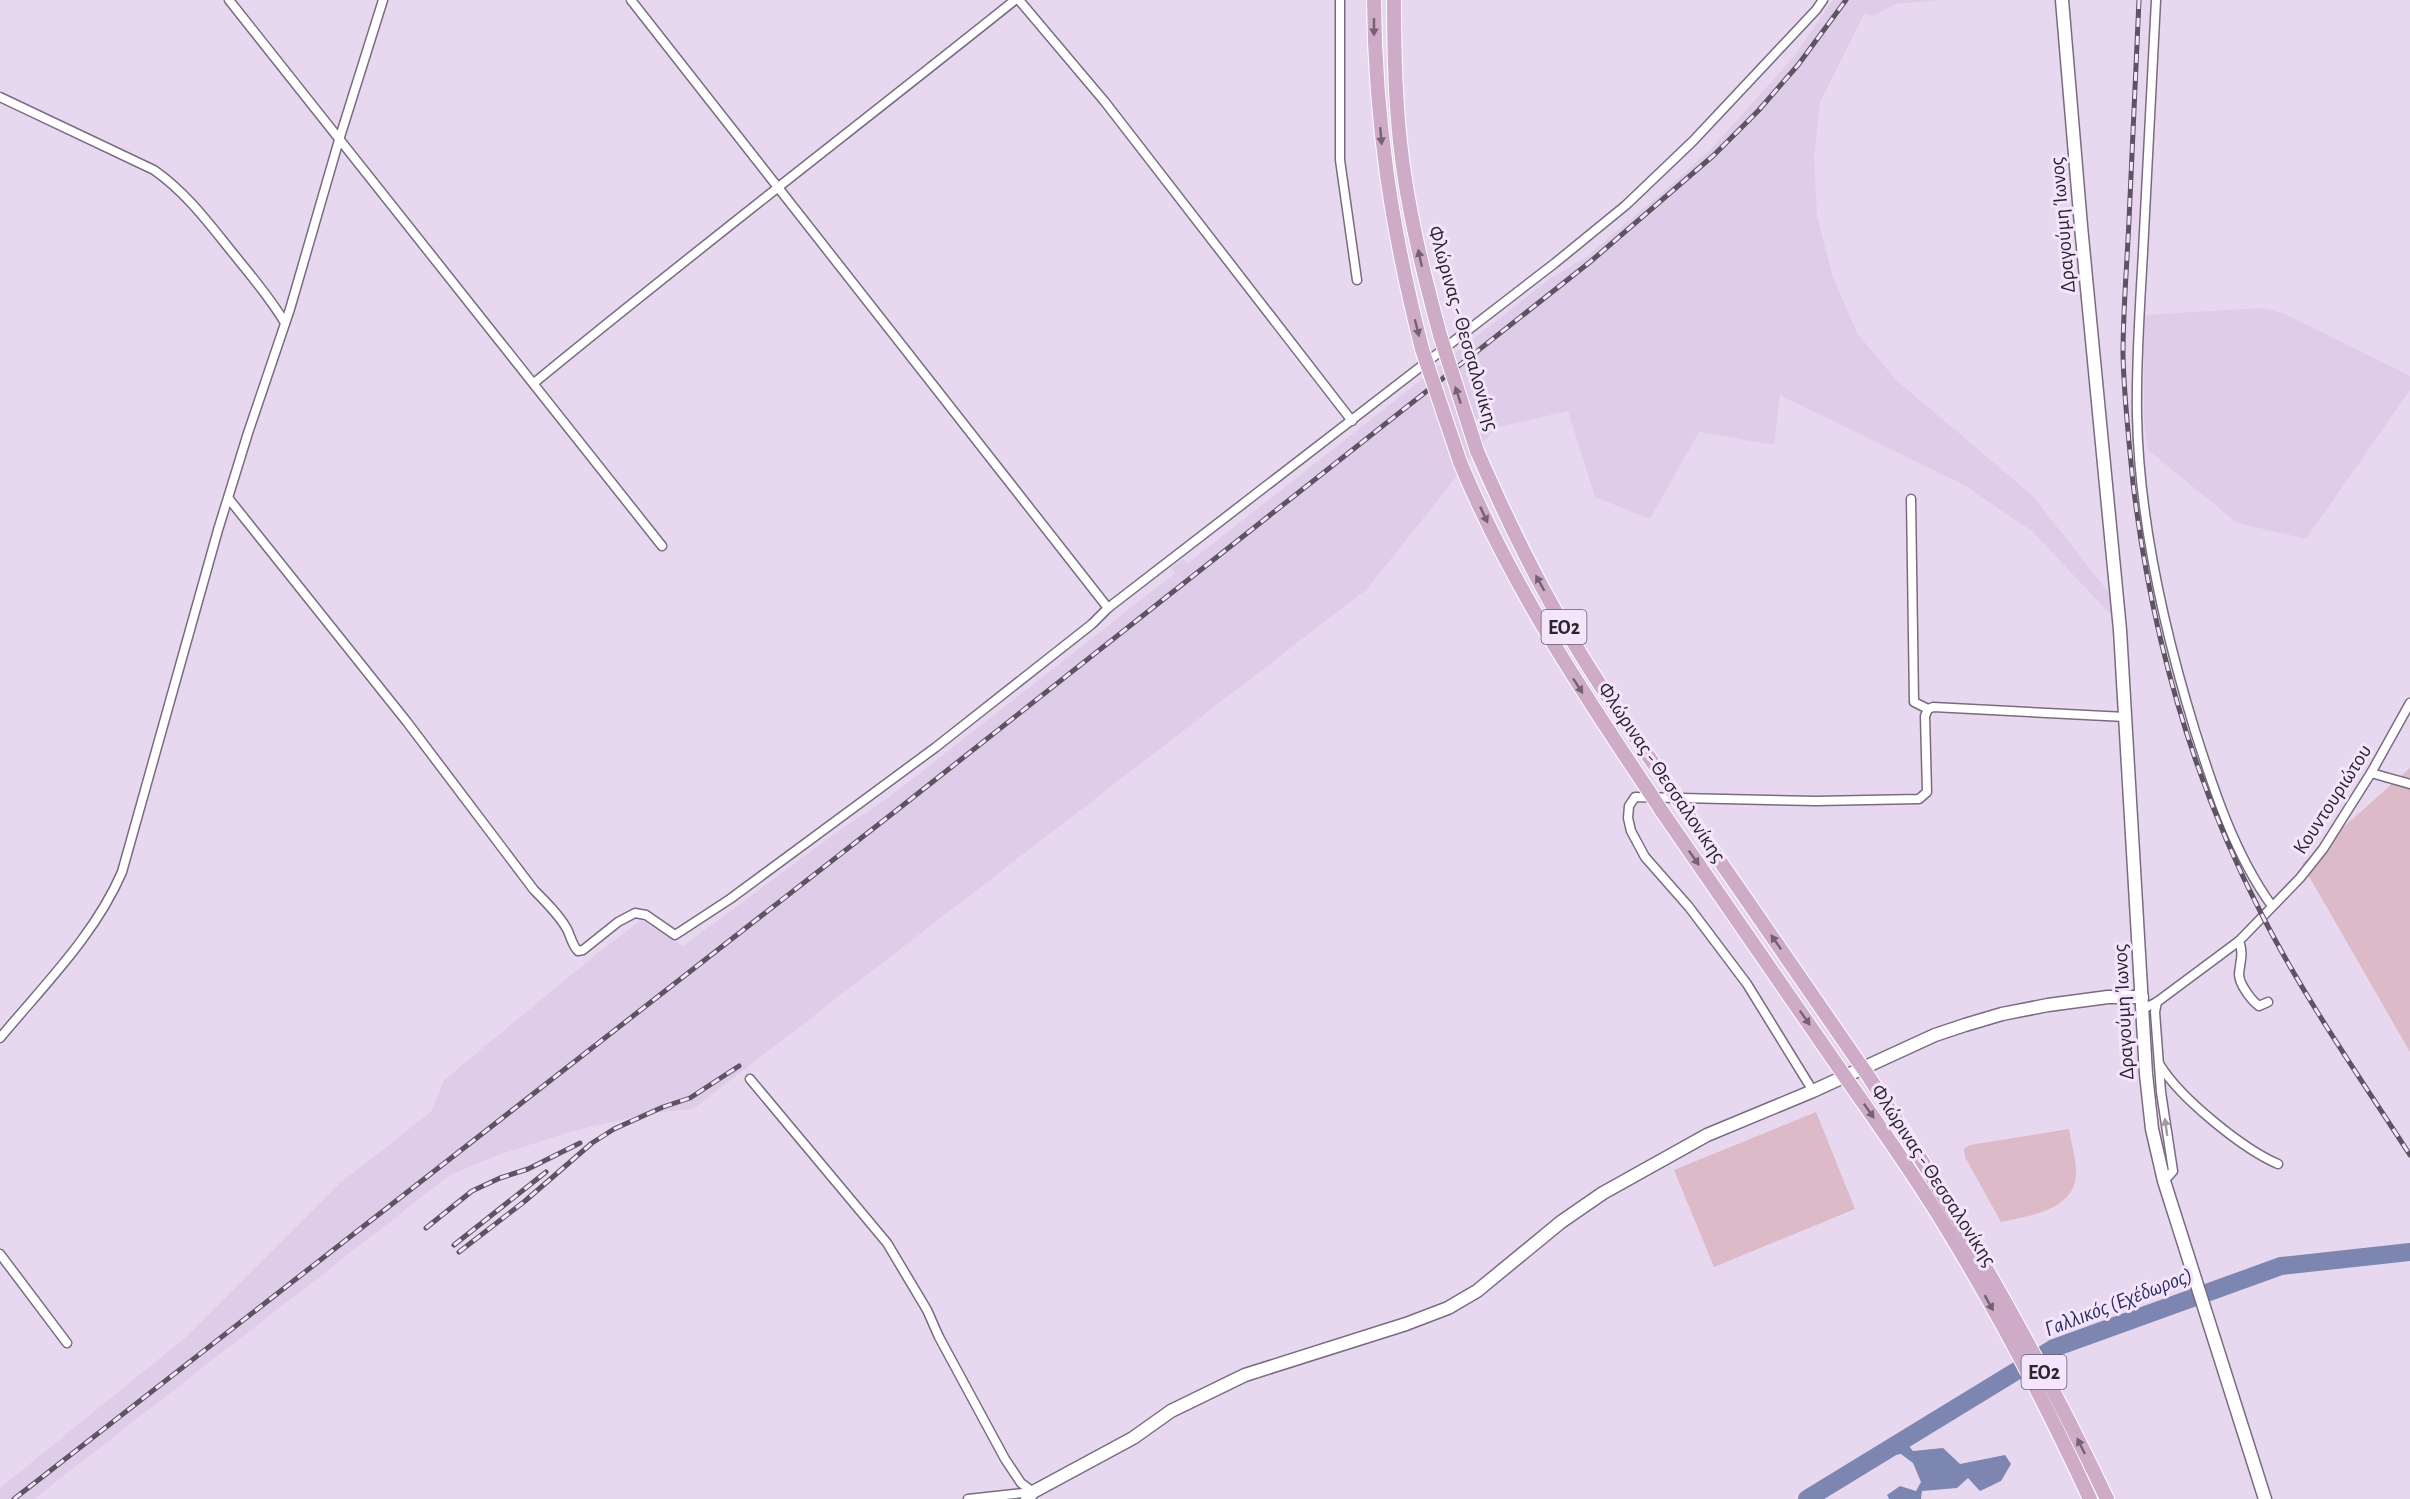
<svg xmlns="http://www.w3.org/2000/svg" width="2410" height="1499" font-family="'Alegreya Sans',sans-serif">
<rect width="100%" height="100%" fill="#e7d8ef"/>
<g fill="#dfcce9">
<polygon points="1833,0 1939,0 1895,4 1874,16 1864,14 1820,102 1814,158 1817,216 1832,274 1857,333 1895,379 2033,496 2109,593 2112,616 2033,532 1964,485 1780,395 1774,445 1699,432 1650,519 1595,497 1568,411 1495,428 1367,589 693,1109 650,1113 573,1131 498,1155 450,1175 34,1499 0,1499 0,1488 186,1337 340,1183 431,1112 444,1080 594,956 641,920 683,946 836,833 888,798 1175,573 1171,568 1183,559 1187,564 1548,280 1586,257 1663,192 1711,149 1792,59"/>
<polygon points="2262,308 2285,314 2410,376 2410,390 2306,539 2237,523 2148,450 2144,424 2144,315"/>
</g>
<g fill="#ddbac7">
<polygon points="2410,768 2410,1052 2302,864"/>
<polygon points="1816,1112 1855,1209 1714,1267 1674,1170"/>
<path d="M 2069,1129 C 2071,1143 2077,1161 2076,1176 C 2073,1211 2027,1216 2001,1222 L 1965,1157 L 1964,1149 L 1970,1145 Z"/>
</g>
<polygon fill="#7d86b1" points="1908,1445 1913,1451 1943,1448 1960,1464 2005,1455 2011,1464 2001,1481 1980,1491 1968,1478 1957,1488 1922,1491 1921,1499 1889,1499 1887,1495 1900,1486 1916,1491 1921,1482 1913,1463 1901,1454 1870,1459"/>
<g fill="none" stroke-linecap="round" stroke-linejoin="round">
<polyline stroke="#7d86b1" stroke-width="18" points="1807,1499 2054,1348 2281,1266 2410,1252"/>
<g stroke="#796c80" stroke-width="11">
<g id="street">
<polyline points="229,0 662,546"/>
<polyline points="631,0 1108,608"/>
<polyline points="1019,0 1105,102 1352,421"/>
<polyline points="1340,0 1340,160 1357,280"/>
<path d="M 2156,0 C 2152,84 2147,168 2143,252 C 2140,306 2136,361 2137,415 C 2139,522 2164,630 2195,731 C 2214,791 2235,855 2272,906"/>
<path d="M 0,97 L 154,170 C 187,193 210,225 236,257 C 253,278 271,299 285,323"/>
<path d="M 534,383 C 692,253 855,128 1015,0"/>
<path d="M 229,499 L 407,722 L 534,890 C 546,902 559,915 567,929 C 571,937 572,945 578,951 L 583,950 L 618,922 L 635,913 L 646,915 L 675,935 L 730,899 L 936,747 L 1092,624 L 1108,608 L 1555,263 L 1626,205 L 1693,141 L 1816,10 L 1823,0"/>
<polyline points="1911,499 1914,702 1928,709 1933,707 2125,717"/>
<polyline points="2371,773 2410,784"/>
<path d="M 2239,941 C 2244,954 2240,961 2239,974 C 2239,984 2251,1000 2259,1006 L 2268,1002"/>
<polyline points="2157,1002 2155,1012 2161,1092 2173,1171 2164,1181"/>
<polyline points="2143,1009 2157,1002 2239,941 2300,878 2323,849 2371,773 2410,703"/>
<path d="M 0,1038 C 43,986 95,935 122,872 L 218,530 L 248,433 L 290,309 L 339,140 L 383,0"/>
<path d="M 2160,1065 C 2180,1098 2243,1149 2278,1164"/>
<polyline points="750,1079 887,1243 927,1310 939,1337 1005,1459 1021,1483 1033,1492"/>
<polyline points="1813,1091 1747,984 1689,907 1645,857 1631,831 1628,818 1629,806 1635,797 1816,801 1919,799 1927,792 1925,716 1928,709"/>
<polyline points="0,1254 67,1343"/>
<polyline points="968,1499 1033,1492"/>
</g>
</g>
<g stroke="#796c80" stroke-width="15">
<g id="secondary">
<polyline points="2062,0 2081,226 2120,630 2146,1074 2152,1129 2164,1181 2265,1499"/>
<polyline points="1027,1499 1033,1492 1133,1438 1171,1411 1245,1375 1406,1324 1448,1308 1477,1291 1561,1222 1603,1193 1707,1135 1813,1091 1935,1035 1965,1025 2002,1014 2048,1005 2108,997 2142,997"/>
</g>
</g>
<g stroke="#fff" stroke-width="16">
<g id="primary">
<path d="M 1374,0 C 1375,122 1392,231 1422,349"/>
<path d="M 1394,0 C 1394,48 1395,95 1400,142 C 1407,208 1423,272 1440,335"/>
<path d="M 1477,451 C 1504,513 1532,573 1567,631 C 1599,687 1637,739 1673,792"/>
<path d="M 1460,462 C 1509,581 1579,687 1650,793"/>
<polyline points="1684,809 1857,1060"/>
<polyline points="1661,810 1839,1068"/>
<path d="M 1867,1074 C 1956,1211 2037,1351 2107,1499"/>
<path d="M 1848,1081 C 1880,1127 1913,1173 1942,1221 C 1997,1310 2046,1404 2090,1499"/>
</g>
</g>
<use href="#street" stroke="#fff" stroke-width="8"/>
<use href="#secondary" stroke="#fff" stroke-width="12"/>
<use href="#primary" stroke="#ceacc8" stroke-width="14"/>
<g stroke="#5d5461" stroke-width="5">
<g id="rail">
<path d="M 2139,0 C 2136,73 2132,147 2129,220 C 2127,265 2123,310 2123,355 C 2124,398 2129,441 2133,483 C 2151,634 2192,780 2262,915 C 2305,999 2359,1076 2410,1155"/>
<polyline points="426,1228 472,1191 500,1178 528,1169 580,1143"/>
<polyline points="454,1245 546,1172"/>
<polyline points="459,1252 525,1201 592,1143 614,1129 663,1107 690,1098 739,1066"/>
<polyline points="14,1499 897,810 1590,262 1714,155 1758,111 1798,65 1846,0"/>
</g>
</g>
<use href="#rail" stroke="#f4e5fc" stroke-width="3" stroke-dasharray="9" stroke-linecap="butt"/>
<g stroke="#fff" stroke-width="16" stroke-linecap="butt">
<g id="primary-bridge">
<polyline points="1440,335 1477,451"/>
<polyline points="1422,349 1460,462"/>
<polyline points="1673,792 1684,809"/>
<polyline points="1650,793 1661,810"/>
<polyline points="1857,1060 1867,1074"/>
<polyline points="1839,1068 1848,1081"/>
</g>
</g>
<use href="#primary-bridge" stroke="#ceacc8" stroke-width="14"/>
</g>
<defs><path id="oneway-solid" d="M-6-.8H1V-3.2L6.5 0L1 3.2V.8H-6Z" transform="scale(1.5)"/></defs>
<g fill="#746273">
<use href="#oneway-solid" transform="translate(1374 27) rotate(90)"/>
<use href="#oneway-solid" transform="translate(1381 136) rotate(85)"/>
<use href="#oneway-solid" transform="translate(1420 258) rotate(-102)"/>
<use href="#oneway-solid" transform="translate(1417 328) rotate(76)"/>
<use href="#oneway-solid" transform="translate(1458 395) rotate(-108)"/>
<use href="#oneway-solid" transform="translate(1484 515) rotate(65)"/>
<use href="#oneway-solid" transform="translate(1540 583) rotate(-119)"/>
<use href="#oneway-solid" transform="translate(1578 686) rotate(57)"/>
<use href="#oneway-solid" transform="translate(1694 858) rotate(55)"/>
<use href="#oneway-solid" transform="translate(1776 942) rotate(-125)"/>
<use href="#oneway-solid" transform="translate(1805 1018) rotate(55)"/>
<use href="#oneway-solid" transform="translate(1869 1111) rotate(55)"/>
<use href="#oneway-solid" transform="translate(1989 1303) rotate(61)"/>
<use href="#oneway-solid" transform="translate(2081 1446) rotate(-116)"/>
</g>
<use fill="#a09da1" href="#oneway-solid" transform="translate(2166 1127) rotate(-98)"/>
<g text-anchor="middle" stroke-width="6" stroke-linejoin="round" paint-order="stroke">
<g fill="#f4e5fc" stroke="#675f6c" stroke-width="1.5">
<rect x="1541.5" y="610" width="45" height="34" rx="4.5"/>
<rect x="2021.5" y="1355" width="45" height="34" rx="4.5"/>
</g>
<g font-size="20" font-weight="bold" fill="#2b252e">
<text x="1564" y="634">ΕΟ2</text>
<text x="2044" y="1379">ΕΟ2</text>
</g>
<g font-size="21" fill="#2b252e" stroke="#f4e5fc">
<text transform="translate(2062 225) rotate(-95)" y="7">Δραγούμη Ίωνος</text>
<text transform="translate(1464 328) rotate(74)" y="7">Φλώρινας - Θεσσαλονίκης</text>
<text transform="translate(1662 772) rotate(56)" y="7">Φλώρινας - Θεσσαλονίκης</text>
<text transform="translate(2332 799) rotate(-57)" y="7">Κουντουριώτου</text>
<text transform="translate(2123 1012) rotate(-93)" y="7">Δραγούμη Ίωνος</text>
<text transform="translate(1934 1175) rotate(57)" y="7">Φλώρινας - Θεσσαλονίκης</text>
</g>
<g font-size="22" font-style="italic" fill="#282d64" stroke="#f4e5fc">
<text transform="translate(2118 1301) rotate(-21)" y="8">Γαλλικός (Εχέδωρος)</text>
</g>
</g>
</svg>
